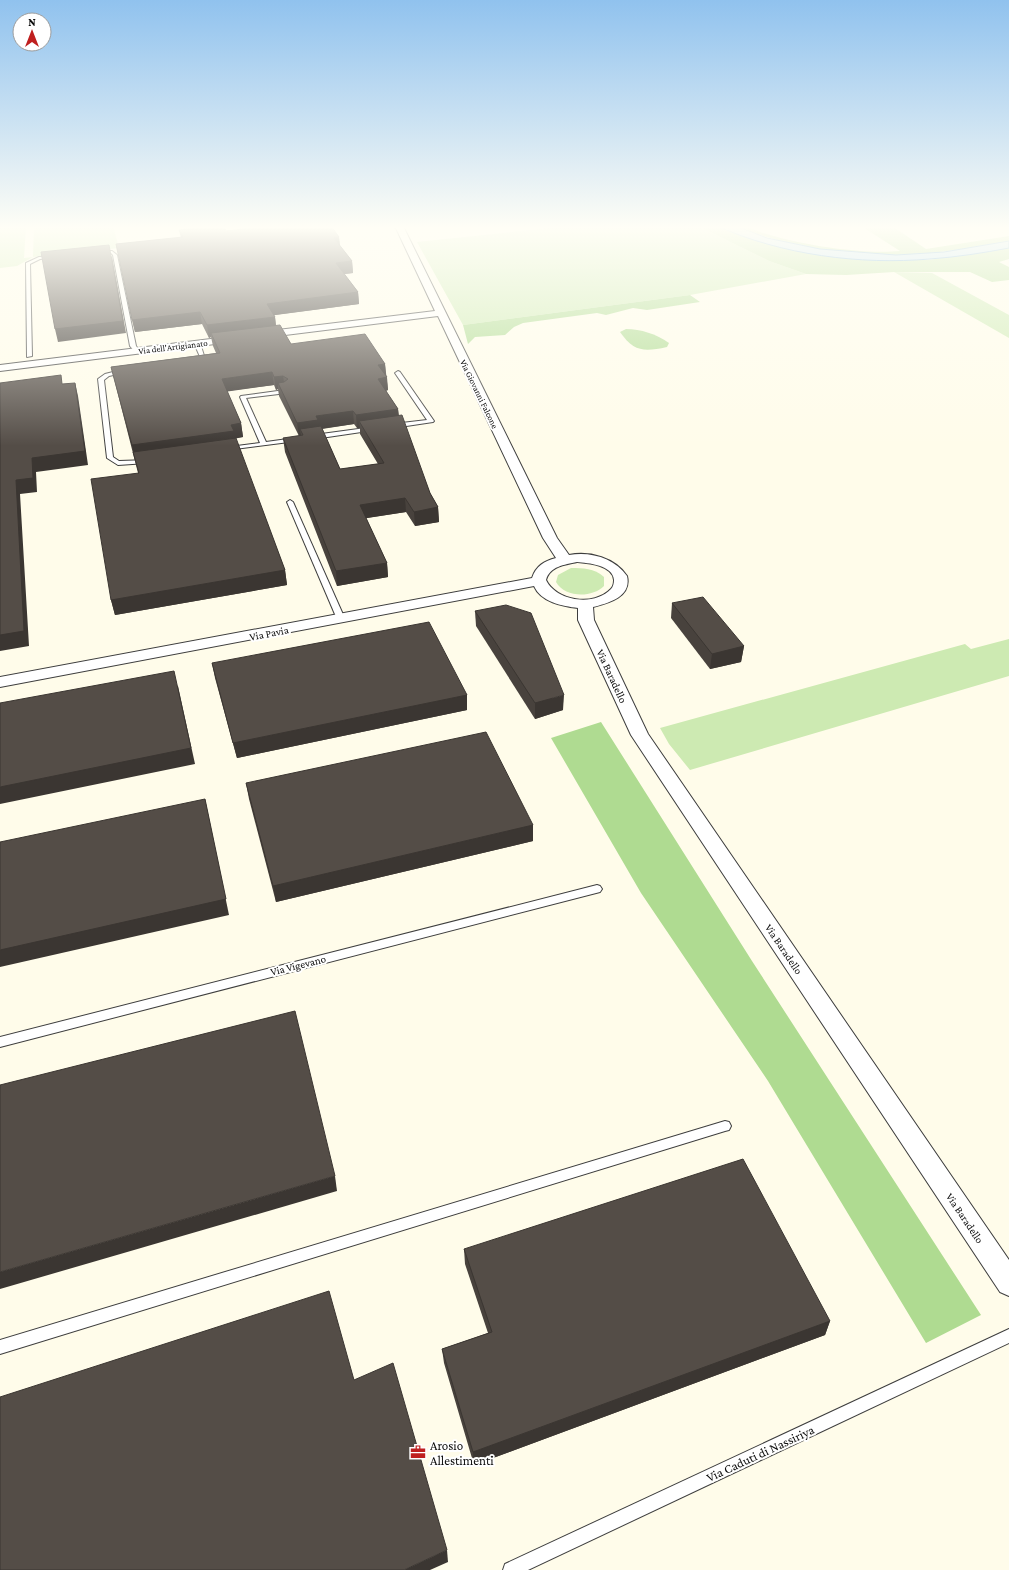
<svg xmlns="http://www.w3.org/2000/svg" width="1009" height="1570" font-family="'Crimson Pro',serif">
<rect width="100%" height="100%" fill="#fffcea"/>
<g fill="#cdeab2">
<polygon points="0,226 26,226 24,258 33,257 34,226 113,226 119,248 33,257 17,266 0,268"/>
<polygon points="548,226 698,226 769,261 806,274 690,295 463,325 417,242 549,228"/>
<polygon points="894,272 932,273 1009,315 1009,338"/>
<path d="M 571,568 C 583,568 594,568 604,577 L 604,586 C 592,598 565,598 556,582 L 558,575 Z"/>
<polygon points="1009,639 1009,676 690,770 669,744 660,728 965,644 971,649"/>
</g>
<g fill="#afdb91">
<polygon points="698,226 717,226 748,238 797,251 860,258 928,260 1009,248 1009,259 999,262 1009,267 1009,280 992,282 970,272 894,272 846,275 806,274 769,261"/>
<path d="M 736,226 L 745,226 C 783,243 859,255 900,251 L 861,226 L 892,226 L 926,249 L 1009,236 L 1009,241 C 979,246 949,252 919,254 C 859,258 791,249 736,226 Z"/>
<polygon points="690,295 700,302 647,310 633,308 606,315 597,313 523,323 514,327 505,335 475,337 468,344 463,325"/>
<path d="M 626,329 C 641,329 656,334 669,343 L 667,347 C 644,352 634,352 620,332 Z"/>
<polygon points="601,722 752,961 981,1315 926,1343 768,1081 641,893 551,738"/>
</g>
<path fill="#acd8f8" stroke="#318ad2" d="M 717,226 L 736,226 L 767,238 L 820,249 L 896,255 L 944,252 L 1009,241 L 1009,248 C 983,253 957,257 930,259 C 860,265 782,255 717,226 Z"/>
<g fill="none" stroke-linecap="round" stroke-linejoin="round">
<g stroke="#3e3e3e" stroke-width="2">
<g id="service">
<polygon points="99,251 112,251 117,255 136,346 140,351 139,352 135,352 130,346 113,255 111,253 97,253"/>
<polygon points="56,256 56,258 40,259 30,264 32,356 27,357 26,263 39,257"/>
<polygon points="197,341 200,343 206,362 197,363 194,361 201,359 194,343"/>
<polygon points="125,369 128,371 127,372 109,376 104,380 113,457 119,461 149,460 150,461 147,463 118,465 107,458 98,379 105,374"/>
<polygon points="398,371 400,372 434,421 433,422 393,428 390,426 393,424 427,420 395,373"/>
<polygon points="285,390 288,392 287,393 246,398 266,442 295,438 297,439 297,441 227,450 226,449 229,447 260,443 240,397 241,396"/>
<polygon points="373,427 375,428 375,430 314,439 311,437 314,435"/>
<polygon points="290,500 293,502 345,619 344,621 338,621 337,619 287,502"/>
<polygon points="597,885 600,886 602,889 600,892 0,1047 0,1037"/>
<polygon points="725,1121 729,1122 731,1126 729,1130 725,1131 0,1354 0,1340"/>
<polygon points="1009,1329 1009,1343 528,1570 503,1570 505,1564"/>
</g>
</g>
<g stroke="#3e3e3e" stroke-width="2">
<g id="minor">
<path d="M 395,226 L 403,226 L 557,538 L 569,555 C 590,551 615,558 627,576 C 632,597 608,603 593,607 L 594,620 L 648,734 L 1009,1260 L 1009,1296 L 1000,1292 L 631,735 L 578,620 L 578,608 C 562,606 541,602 534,586 L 0,687 L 0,677 L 532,578 C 536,566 544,561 556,558 L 543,538 L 438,316 L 261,338 L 256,335 L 261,332 L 435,311 ZM 577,562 C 588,563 613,565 614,580 C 614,583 613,587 611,589 C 594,607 556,601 546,580 C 550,566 564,565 577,562 Z"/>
<polygon points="235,336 239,337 240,339 239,341 0,371 0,365"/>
</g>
</g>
<use href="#service" fill="#fff" fill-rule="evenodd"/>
<use href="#minor" fill="#fff" fill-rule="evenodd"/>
</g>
<g fill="#48423d" fill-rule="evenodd">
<path d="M 179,230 L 226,231 L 339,237 L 340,246 L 352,261 L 353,273 L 344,274 L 358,292 L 359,304 L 274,315 L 275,317 L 276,325 L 291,344 L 385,364 L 388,390 L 386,391 L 398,409 L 399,416 L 430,493 L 438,507 L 439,522 L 415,526 L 406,512 L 366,518 L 387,563 L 388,577 L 337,586 L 285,452 L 283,438 L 299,436 L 279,396 L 278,389 L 276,390 L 274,385 L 227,391 L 241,423 L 243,437 L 235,438 L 285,570 L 287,585 L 115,615 L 111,600 L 138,473 L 111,367 L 216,353 L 213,346 L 211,337 L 209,338 L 202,324 L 135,332 L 116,244 L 181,238 ZM 354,424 L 357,428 L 360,428 L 360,434 L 378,464 L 340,469 L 322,429 Z"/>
<polygon points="672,603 744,646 741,662 710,669 671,618"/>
<polygon points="475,611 563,710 535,719 476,626"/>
<polygon points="212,663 467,695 467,710 237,758 215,678"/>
<polygon points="246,783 533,825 533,841 276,902 249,799"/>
<polygon points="464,1249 830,1321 825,1335 474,1465 444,1363 442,1349 488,1333 465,1264"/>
</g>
<g fill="#3b3632">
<polygon points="339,237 340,249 334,238"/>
<polygon points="112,256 126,333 58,342 55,329"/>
<polygon points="352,261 353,273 337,275 336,263"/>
<polygon points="358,292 359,304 268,316 267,304"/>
<polygon points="200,312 202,324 135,332 132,320"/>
<polygon points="275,317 276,329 211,333 211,337 209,338 207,325"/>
<polygon points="385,364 386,377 378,365"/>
<polygon points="272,372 274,385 224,392 222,379"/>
<polygon points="283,376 285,389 278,383 278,389 276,390 274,377"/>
<polygon points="387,377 388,390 379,392 378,379"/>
<polygon points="75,383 78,396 88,465 36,472 37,492 20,494 29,646 0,651 0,635 16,480"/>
<polygon points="398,409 399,422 359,421 360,428 357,428 356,415"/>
<polygon points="353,411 354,424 319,429 300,429 301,436 299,436 297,423 316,416"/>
<polygon points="241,423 243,437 135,459 132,445 231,425"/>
<polygon points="405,498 406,512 361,519 360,505"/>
<polygon points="438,507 439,522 415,526 414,512"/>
<polygon points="387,563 388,577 337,586 336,571"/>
<polygon points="285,570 287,585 115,615 111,600"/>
<polygon points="744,646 741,662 710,669 712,654"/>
<polygon points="178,686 195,764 0,804 0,787"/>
<polygon points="467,695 467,710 237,758 233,743"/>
<polygon points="564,695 563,710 535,719 535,703"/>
<polygon points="205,799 229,915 0,967 0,950"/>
<polygon points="533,825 533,841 276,902 273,886"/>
<polygon points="335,1176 337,1191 0,1289 0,1272"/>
<polygon points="830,1321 825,1335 474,1465 473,1452"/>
<polygon points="447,1550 448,1562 430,1570 404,1570"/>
</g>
<g fill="#544d47" stroke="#3b3632">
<polygon points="217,226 224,226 226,231 269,226 331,226 339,237 334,238 352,261 336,263 358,292 267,304 275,317 207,325 200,312 132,320 116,244 183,237 179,230"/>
<polygon points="109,245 123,321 55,329 41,252"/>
<polygon points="280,325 291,344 365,334 385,364 378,365 387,377 378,379 398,409 356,415 353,411 316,416 318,420 297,423 278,383 284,382 288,379 283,376 274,377 272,372 222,379 241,423 231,425 234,431 132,445 111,367 220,353 211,333"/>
<polygon points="61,375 62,384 75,383 85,451 32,458 33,478 16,480 24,631 0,635 0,383"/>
<polygon points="402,415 430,493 438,507 414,512 405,498 360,505 387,563 336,571 283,438 303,435 300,429 321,426 340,469 384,463 359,421"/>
<polygon points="236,438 285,570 111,600 91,479 139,473 133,452"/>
<polygon points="703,597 744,646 712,654 672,603"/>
<polygon points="506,605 531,613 564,695 535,703 475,611"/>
<polygon points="429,622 467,695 233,743 212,663"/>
<polygon points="174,671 191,748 0,787 0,703"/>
<polygon points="486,732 533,825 273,886 246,783"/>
<polygon points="205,799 226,899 0,950 0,842"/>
<polygon points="295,1011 335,1176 0,1272 0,1085"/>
<polygon points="743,1159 830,1321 473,1452 442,1349 492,1332 464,1249"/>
<polygon points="329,1291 354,1380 393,1363 447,1550 404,1570 0,1570 0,1397"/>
</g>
<linearGradient id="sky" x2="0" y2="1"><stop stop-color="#90c2ee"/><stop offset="0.51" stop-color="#fffef6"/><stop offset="1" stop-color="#fffef6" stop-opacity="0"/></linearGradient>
<rect width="1009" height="446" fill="url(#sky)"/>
<defs>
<g id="office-bare" transform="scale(1.2)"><path d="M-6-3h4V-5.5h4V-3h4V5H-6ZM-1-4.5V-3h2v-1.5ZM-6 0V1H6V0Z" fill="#bf1f1f" stroke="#fff" stroke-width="2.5" paint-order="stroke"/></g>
</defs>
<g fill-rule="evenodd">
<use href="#office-bare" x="418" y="1452"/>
</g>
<g text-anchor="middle" stroke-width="4" stroke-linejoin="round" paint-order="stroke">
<g font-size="9" fill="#0b0b0b" stroke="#fff">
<text transform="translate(173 347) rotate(-7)" y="3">Via dell'Artigianato</text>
<text transform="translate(479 394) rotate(64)" y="3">Via Giovanni Falcone</text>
</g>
<g font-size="11" fill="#0b0b0b" stroke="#fff">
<text transform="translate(269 633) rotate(-11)" y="4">Via Pavia</text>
<text transform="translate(612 676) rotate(65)" y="4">Via Baradello</text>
<text transform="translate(784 949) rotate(56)" y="4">Via Baradello</text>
<text transform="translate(298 965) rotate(-14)" y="4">Via Vigevano</text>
<text transform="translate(965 1218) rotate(56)" y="4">Via Baradello</text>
</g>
<g font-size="13" fill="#0b0b0b" stroke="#fff" text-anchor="start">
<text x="430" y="1450">Arosio<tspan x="430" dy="15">Allestimenti</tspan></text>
</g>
<g font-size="13" fill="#0b0b0b" stroke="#fff">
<text transform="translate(760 1453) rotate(-25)" y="5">Via Caduti di Nassiriya</text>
</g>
</g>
<g transform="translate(32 32)"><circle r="19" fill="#ffffff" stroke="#9d9d9d"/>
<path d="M0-3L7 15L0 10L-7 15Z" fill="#bf1f1f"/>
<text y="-6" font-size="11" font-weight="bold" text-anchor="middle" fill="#0b0b0b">N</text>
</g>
</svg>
